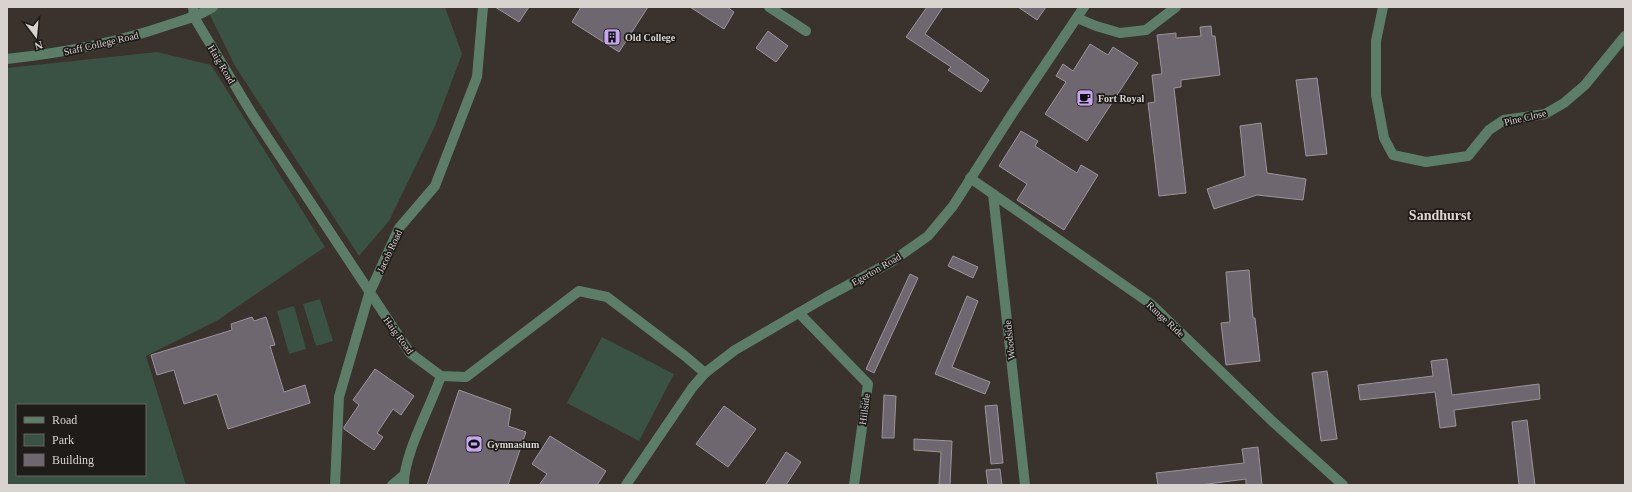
<svg xmlns="http://www.w3.org/2000/svg" width="1632" height="492" font-family="'Times New Roman',serif">
<rect width="100%" height="100%" fill="#3a322c"/>
<g fill="#395243" fill-rule="evenodd">
<polygon points="206,7 445,7 462,54 435,126 389,221 359,256 235,66"/>
<path d="M 157,52 L 211,65 L 325,247 L 218,320 L 146,356 L 186,485 L 7,485 L 7,68 ZM 17,405 L 145,405 L 145,475 L 17,475 Z"/>
<polygon points="320,299 333,341 316,346 303,304"/>
<polygon points="294,306 306,349 289,354 277,311"/>
<polygon points="602,337 674,374 639,441 567,403"/>
</g>
<g fill="#6f676f" stroke="#9c949c">
<polygon points="495,7 529,7 519,22"/>
<polygon points="581,7 648,7 619,52 572,22"/>
<polygon points="690,7 727,7 734,12 724,29"/>
<polygon points="927,7 943,7 925,34 989,80 981,92 948,70 951,67 906,37"/>
<polygon points="1018,7 1046,7 1037,20"/>
<polygon points="1211,26 1212,36 1215,36 1220,75 1181,80 1181,87 1174,88 1186,193 1159,196 1148,103 1155,102 1152,75 1162,74 1157,35 1176,33 1176,38 1201,36 1200,27"/>
<polygon points="768,31 788,46 776,62 756,48"/>
<polygon points="1090,44 1108,55 1113,47 1138,63 1087,141 1045,114 1066,82 1056,76 1063,64 1073,71"/>
<polygon points="1317,78 1327,154 1306,156 1296,80"/>
<polygon points="1261,123 1267,173 1306,179 1303,200 1257,195 1214,209 1207,189 1245,176 1240,126"/>
<polygon points="1021,131 1038,141 1035,146 1077,173 1081,165 1098,175 1064,230 1017,200 1027,184 999,166"/>
<polygon points="953,256 978,267 973,278 948,266"/>
<polygon points="1249,270 1253,318 1255,318 1260,361 1226,365 1221,323 1230,322 1226,272"/>
<polygon points="910,274 918,278 874,373 866,369"/>
<polygon points="967,296 978,301 952,367 990,382 985,394 935,374"/>
<polygon points="252,317 254,321 266,317 275,345 270,346 284,392 305,385 310,403 228,429 217,394 184,404 174,370 157,375 151,355 232,330 231,324"/>
<polygon points="1447,359 1452,395 1539,384 1540,399 1454,410 1456,426 1440,428 1435,392 1360,400 1358,385 1433,376 1431,361"/>
<polygon points="375,369 414,396 401,415 393,409 377,433 383,437 374,450 344,429 344,427 359,405 353,400"/>
<polygon points="1327,371 1337,439 1321,441 1312,373"/>
<polygon points="459,390 511,409 508,426 526,432 508,485 427,485"/>
<polygon points="884,395 896,396 894,438 882,438"/>
<polygon points="997,405 1003,463 991,464 985,406"/>
<polygon points="724,406 756,429 728,467 696,444"/>
<polygon points="1527,420 1535,485 1519,485 1512,422"/>
<polygon points="550,436 606,471 597,485 539,485 547,474 532,464"/>
<polygon points="914,439 952,441 950,485 939,485 941,452 914,450"/>
<polygon points="1258,447 1262,485 1246,485 1246,479 1200,485 1158,485 1156,473 1244,463 1242,449"/>
<polygon points="786,452 801,462 786,485 765,485"/>
<polygon points="1000,469 1002,485 988,485 986,470"/>
</g>
<g fill="none" stroke-linecap="round" stroke-linejoin="round">
<g stroke="#5c7e69" stroke-width="10">
<polyline points="193,7 194,17"/>
<polyline points="769,7 806,31"/>
<polyline points="1383,7 1376,41 1376,95 1384,138 1393,155 1426,162 1468,156 1489,130 1504,120 1545,114 1564,103 1585,85 1625,36"/>
<polyline points="194,17 252,114 410,353 441,376 466,377 579,291 607,297 685,356 705,373"/>
<polyline points="1077,18 1096,26 1120,33 1146,30 1176,7"/>
<path d="M 7,59 C 62,53 116,43 168,25 C 184,20 199,16 213,7"/>
<polyline points="970,178 1151,304 1272,421 1343,485"/>
<polyline points="993,194 1025,485"/>
<polyline points="799,313 868,384 854,485"/>
<polyline points="335,485 339,397 369,294 399,228 435,186 477,77 483,7"/>
<polyline points="392,485 404,475"/>
<path d="M 404,485 C 403,455 431,406 441,376"/>
<polyline points="626,485 692,388 705,373 735,350 826,297 891,262 928,236 953,206 1012,114 1084,7"/>
</g>
</g>
<defs>
<g id="building-square" transform="scale(0.9)"><rect x="-9" y="-9" width="18" height="18" rx="4" fill="#c6a6f0" stroke="#1e1b18"/><path d="M-4-6H4V6H1V3H-1V6H-4ZM-2.5-4.3h1.7v1.8h-1.7ZM.8-4.3h1.7v1.8H.8ZM-2.5-1h1.7V.8h-1.7ZM.8-1h1.7V.8H.8Z" fill="#111"/></g>
<g id="cafe-square" transform="scale(0.9)"><rect x="-9" y="-9" width="18" height="18" rx="4" fill="#c6a6f0" stroke="#1e1b18"/><path d="M-5.5-4.5H6V0H3Q3 3.5 0 3.5H-2.5Q-5.5 3.5-5.5 0ZM3-3.2v2h1.7v-2ZM-6 4.5H4V6H-6Z" fill="#111"/></g>
<g id="stadium-square" transform="scale(0.9)"><rect x="-9" y="-9" width="18" height="18" rx="4" fill="#c6a6f0" stroke="#1e1b18"/><path d="M0-5a6.5 5 0 1 0 0 10a6.5 5 0 1 0 0-10ZM-3.5-1.8h7v3.6h-7Z" fill="#111"/></g>
</defs>
<g fill-rule="evenodd">
<use href="#building-square" x="612" y="37"/>
<use href="#cafe-square" x="1085" y="98"/>
<use href="#stadium-square" x="474" y="444"/>
</g>
<g text-anchor="middle" stroke-width="3.5" stroke-linejoin="round" paint-order="stroke">
<g font-size="10" font-weight="bold" fill="#d9d3d0" stroke="#1e1b18" text-anchor="start">
<text x="625" y="41">Old College</text>
<text x="1098" y="102">Fort Royal</text>
<text x="487" y="448">Gymnasium</text>
</g>
<g font-size="10" fill="#d9d3d0" stroke="#1e1b18">
<text transform="translate(101 43) rotate(-13)" y="4">Staff College Road</text>
<text transform="translate(222 64) rotate(59)" y="4">Haig Road</text>
<text transform="translate(1525 117) rotate(-13)" y="4">Pine Close</text>
<text transform="translate(389 251) rotate(-65)" y="4">Jacob Road</text>
<text transform="translate(876 269) rotate(-30)" y="4">Egerton Road</text>
<text transform="translate(1166 319) rotate(43)" y="4">Range Ride</text>
<text transform="translate(399 335) rotate(54)" y="4">Haig Road</text>
<text transform="translate(1009 340) rotate(-96)" y="4">Woodside</text>
<text transform="translate(864 409) rotate(-82)" y="4">Hillside</text>
</g>
<g font-size="14" font-weight="bold" fill="#e0d6ce" stroke="#1e1b18">
<text x="1440" y="220">Sandhurst</text>
</g>
</g>
<rect width="1632" height="492" fill="none" stroke="#d9d3d0" stroke-width="16"/>
<rect x="16" y="404" width="130" height="72" fill="#1e1b18" stroke="#696562"/>
<rect x="24" y="417" width="20" height="6" fill="#5c7e69" stroke="#696562"/>
<text x="52" y="424" font-size="12" fill="#d9d3d0">Road</text>
<rect x="24" y="434" width="20" height="12" fill="#395243" stroke="#696562"/>
<text x="52" y="444" font-size="12" fill="#d9d3d0">Park</text>
<rect x="24" y="454" width="20" height="12" fill="#6f676f" stroke="#696562"/>
<text x="52" y="464" font-size="12" fill="#d9d3d0">Building</text>
<g transform="translate(36 36) rotate(164)" stroke="#1e1b18" stroke-width="3" paint-order="stroke">
<path d="M0-3L7 15L0 10L-7 15Z" fill="#d9d3d0"/>
<text y="-6" font-size="11" font-weight="bold" text-anchor="middle" fill="#d9d3d0">N</text>
</g>
</svg>
